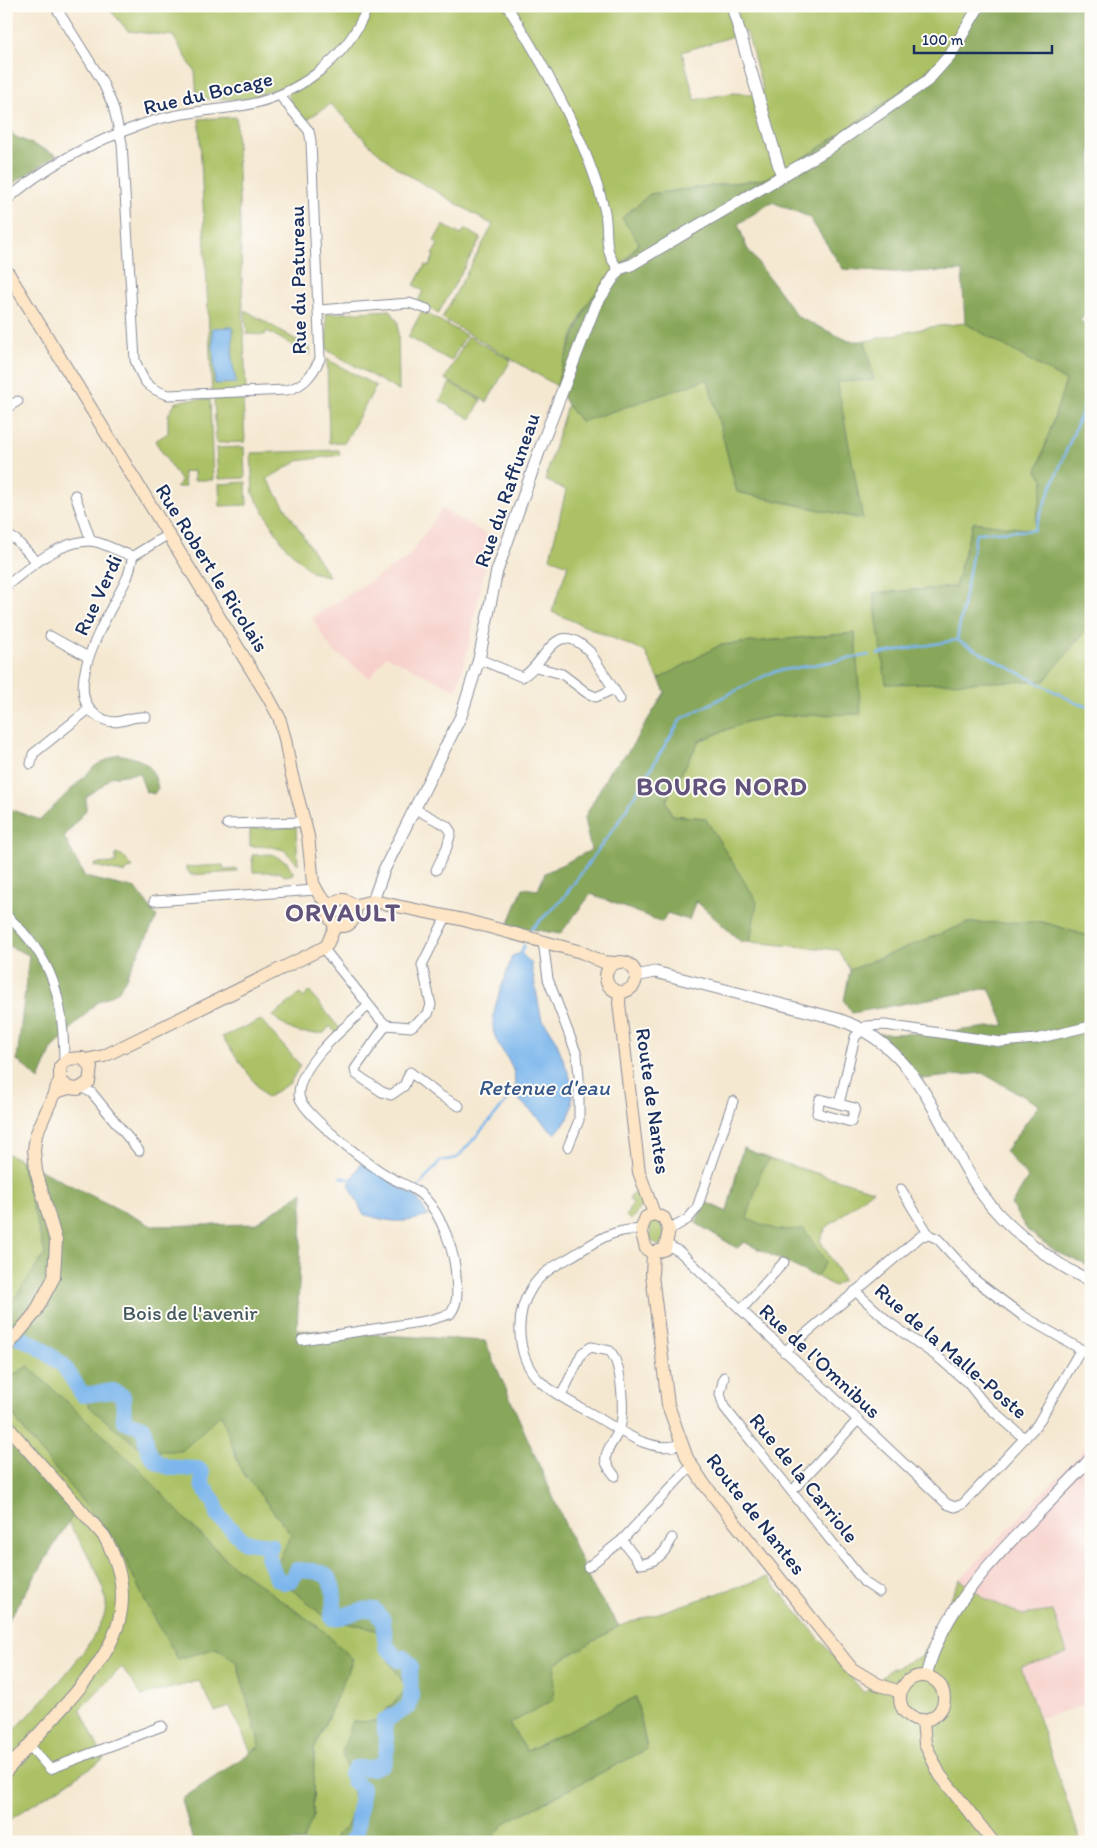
<svg xmlns="http://www.w3.org/2000/svg" width="1097" height="1848" font-family="Itim,sans-serif">
<rect width="100%" height="100%" fill="#fdfcf7"/>
<filter id="ink" filterUnits="userSpaceOnUse"><feTurbulence type="fractalNoise" baseFrequency=".02" numOctaves="2"/><feDisplacementMap in="SourceGraphic" scale="10" xChannelSelector="R" yChannelSelector="G"/><feConvolveMatrix kernelMatrix="1 2 1 2 8 2 1 2 1" color-interpolation-filters="sRGB"/></filter>
<filter id="wash" filterUnits="userSpaceOnUse"><feTurbulence type="fractalNoise" baseFrequency=".0096" numOctaves="4" result="noise"/><feDisplacementMap in="SourceGraphic" scale="20" xChannelSelector="R" yChannelSelector="G"/><feGaussianBlur stdDeviation="1.12" result="paint"/><feColorMatrix in="noise" values="0 0 0 0 0 0 0 0 0 0 0 0 0 0 0 0 0 1.4 0 .05"/><feComposite in="paint" operator="in"/></filter>
<g filter="url(#wash)">
<rect width="100%" height="100%" fill="#f5e8d1"/>
<g fill="#f7d0cb">
<polygon points="442,509 491,537 467,653 456,690 386,656 370,678 332,650 312,618 409,557"/>
<polygon points="1088,1442 1091,1444 1091,1703 1040,1718 1020,1667 1022,1615 984,1598 960,1579 1078,1456"/>
</g>
<g fill="#acc165" stroke="#647862" fill-rule="evenodd">
<path d="M 111,6 L 969,6 L 951,47 L 920,78 L 812,153 L 764,179 L 650,194 L 622,218 L 639,242 C 624,265 604,281 589,302 C 578,318 562,366 557,386 L 442,318 L 493,225 L 398,169 L 372,147 L 331,104 L 306,120 L 292,104 L 285,86 L 245,99 L 197,99 L 195,72 L 173,36 L 128,31 L 111,11 ZM 747,32 L 763,90 L 751,94 L 732,93 L 695,100 L 682,52 Z"/>
<polygon points="236,117 246,392 212,394 199,119"/>
<polygon points="443,225 461,235 465,229 481,238 438,314 418,301 423,291 414,285 425,265 429,266 434,256 432,255 438,244 434,241"/>
<polygon points="245,310 310,348 310,355 267,331 265,335 247,334"/>
<polygon points="390,310 398,322 399,391 327,350 326,314"/>
<polygon points="422,311 466,335 451,361 408,337"/>
<polygon points="965,323 1066,381 1037,471 1045,480 1034,530 973,522 955,587 873,593 1044,681 1091,624 1091,937 1043,922 968,923 850,970 838,950 750,942 756,902 705,818 672,815 666,801 699,741 746,722 773,716 860,713 855,633 720,645 659,679 645,652 552,612 568,565 550,558 566,490 545,480 567,405 581,422 708,379 737,492 862,519 837,381 873,379 865,341 931,327"/>
<polygon points="468,336 511,360 487,402 445,379"/>
<polygon points="327,359 376,386 345,442 329,443"/>
<polygon points="450,383 481,400 471,419 440,401"/>
<polygon points="243,398 245,442 216,443 214,399"/>
<polygon points="210,399 213,480 194,480 194,471 183,472 185,487 176,487 181,482 155,441 168,433 168,415 175,403 185,400"/>
<polygon points="244,447 245,478 218,479 216,448"/>
<polygon points="339,450 340,455 298,461 267,479 329,576 311,572 284,545 253,494 251,453"/>
<polygon points="246,482 247,505 220,506 219,484"/>
<polygon points="296,827 298,864 284,850 272,847 250,846 250,829"/>
<polygon points="116,854 122,855 133,868 128,869 125,873 94,866 95,864 116,863"/>
<polygon points="271,854 287,862 294,874 285,876 279,872 253,872 252,855"/>
<polygon points="223,865 224,870 237,869 237,872 191,875 185,867"/>
<path d="M 309,991 L 340,1029 L 336,1033 L 330,1026 L 324,1033 C 300,1034 291,1033 273,1016 L 300,994 L 304,998 Z"/>
<polygon points="261,1020 300,1065 290,1083 266,1098 222,1037"/>
<polygon points="743,1148 762,1157 873,1190 826,1228 820,1240 843,1280 834,1286 792,1263 744,1242 737,1248 696,1223 705,1202 727,1212"/>
<polygon points="6,1153 20,1160 47,1254 6,1311"/>
<polygon points="633,1192 639,1194 642,1204 634,1217 630,1220 626,1216 633,1202 629,1200"/>
<polygon points="656,1220 661,1221 665,1237 660,1245 657,1245 650,1239 650,1224"/>
<path d="M 258,1234 L 241,1470 L 291,1534 L 272,1578 L 294,1591 L 329,1621 L 359,1625 L 380,1631 L 389,1661 L 408,1689 L 342,1753 C 349,1777 360,1800 348,1824 C 345,1831 337,1833 334,1842 L 303,1842 L 313,1816 L 314,1749 L 353,1659 L 321,1629 L 231,1564 L 28,1366 L 6,1380 L 6,1338 L 44,1356 L 95,1412 Z"/>
<path d="M 6,1392 L 12,1413 L 27,1435 L 118,1544 L 146,1603 L 237,1662 L 260,1746 L 251,1752 L 230,1707 L 215,1712 L 199,1681 L 142,1696 L 122,1667 L 80,1709 L 104,1759 L 6,1822 L 6,1739 C 29,1715 110,1634 106,1602 C 101,1572 84,1547 68,1523 L 74,1513 L 6,1433 Z"/>
<polygon points="768,1577 864,1693 891,1669 922,1656 960,1579 984,1598 1022,1615 1053,1611 1067,1653 1021,1667 1081,1842 488,1842 506,1822 647,1749 636,1697 527,1751 509,1724 552,1700 555,1664 619,1626"/>
</g>
<g fill="#89a75a" stroke="#526b5c">
<polygon points="969,6 1091,6 1091,307 1080,320 1091,329 1091,624 1044,681 886,684 873,593 955,587 973,522 1034,530 1044,480 1037,471 1066,381 965,323 962,271 894,272 843,269 809,217 772,202 738,224 747,248 798,317 849,341 865,341 874,380 837,382 863,519 737,492 708,379 581,422 567,405 557,386 561,368 588,303 606,279 626,261 639,243 622,218 650,194 764,179 812,153 920,78 951,47"/>
<polygon points="6,124 14,136 57,155 6,188"/>
<polygon points="855,633 861,714 773,716 746,722 699,741 666,801 672,815 705,818 757,902 750,942 741,942 696,901 689,920 667,913 662,922 591,894 560,934 508,925 523,888 538,890 545,873 591,850 584,819 610,770 628,752 665,692 659,679 720,645"/>
<path d="M 118,754 C 141,759 152,761 158,788 L 154,794 L 146,792 L 139,773 L 110,777 L 102,786 L 86,797 L 86,810 L 64,837 L 85,877 L 136,889 L 157,917 L 119,991 L 96,1003 L 52,1049 L 39,1080 L 17,1060 L 29,955 L 6,945 L 6,808 L 40,820 L 95,766 Z"/>
<polygon points="1043,922 1091,937 1091,1267 1057,1252 1028,1231 1011,1205 1028,1178 1005,1151 1039,1105 982,1073 922,1079 879,1034 939,1033 1005,1025 989,988 852,1013 844,1001 850,970 967,923"/>
<polygon points="743,1148 770,1159 762,1169 747,1219 778,1230 804,1229 826,1262 816,1277 744,1242 737,1248 696,1223 705,1202 727,1212"/>
<polygon points="20,1160 152,1226 255,1224 303,1192 297,1330 485,1341 592,1586 619,1626 555,1664 553,1700 509,1724 527,1751 636,1697 647,1749 506,1822 488,1842 334,1842 336,1835 348,1826 355,1800 342,1753 352,1722 375,1721 408,1689 389,1661 380,1632 359,1625 329,1621 294,1591 271,1578 291,1534 241,1470 221,1414 182,1451 144,1451 95,1412 44,1356 6,1338 6,1310 45,1254"/>
<polygon points="28,1366 135,1465 196,1531 231,1564 321,1629 353,1659 314,1749 313,1816 303,1842 193,1842 182,1799 260,1746 237,1663 217,1648 178,1659 146,1603 118,1544 27,1435 12,1413 6,1392 6,1380"/>
<polygon points="6,1433 74,1513 6,1624"/>
</g>
<g fill="#7bb6ec" stroke="#4b72a5">
<polygon points="233,327 232,361 236,383 215,384 212,328"/>
<path d="M 521,953 L 531,963 L 541,1017 L 555,1038 L 572,1083 L 572,1106 L 568,1119 L 555,1134 L 513,1094 C 523,1062 492,1051 493,1023 C 493,1003 507,976 512,956 Z"/>
<path d="M 361,1163 L 418,1199 L 428,1216 C 402,1224 389,1222 363,1214 L 349,1184 Z"/>
</g>
<g fill="none" stroke-linecap="round" stroke-linejoin="round">
<g stroke="#7bb6ec" stroke-width="2.5">
<polyline points="957,640 976,533 1034,530 1091,390"/>
<polyline points="878,654 957,640 1078,704 1091,706"/>
<polyline points="530,930 561,901 617,824 681,719 772,672 869,655"/>
<polyline points="521,953 524,945"/>
<polyline points="341,1177 350,1179"/>
<polyline points="412,1195 440,1161 457,1158 508,1100"/>
</g>
<path stroke="#7bb6ec" stroke-width="16" d="M 6,1331 L 36,1345 L 63,1365 L 83,1395 L 113,1391 L 123,1396 L 124,1421 L 142,1427 C 147,1435 145,1443 148,1450 C 157,1471 179,1468 198,1469 L 202,1473 L 202,1485 L 214,1501 L 219,1517 L 245,1542 L 271,1545 L 268,1556 L 276,1578 L 284,1582 L 292,1580 L 297,1570 C 319,1571 333,1570 334,1598 C 334,1605 332,1611 332,1618 C 348,1617 359,1607 375,1610 L 383,1620 L 386,1646 L 399,1660 L 404,1658 L 410,1665 L 411,1698 L 408,1707 L 384,1721 L 387,1748 L 384,1763 L 372,1768 L 355,1768 L 351,1774 L 353,1781 L 362,1788 L 356,1835 L 350,1842"/>
</g>
</g>
<g filter="url(#ink)">
<g fill="none" stroke-linecap="round" stroke-linejoin="round">
<g stroke="#888c98" stroke-width="11">
<g id="minor">
<path d="M 55,6 L 102,81 L 113,106 L 122,143 L 135,360 C 143,381 146,388 168,395 L 287,390 C 304,386 312,375 320,359 L 311,141 L 309,131 L 280,96"/>
<path d="M 507,6 C 545,66 586,139 604,208 C 610,231 601,251 619,269"/>
<path d="M 6,201 C 45,165 99,139 149,122 C 177,113 206,111 235,107 C 293,99 346,62 368,6"/>
<polyline points="319,310 409,303 427,309"/>
<polyline points="6,408 18,401"/>
<polyline points="75,495 91,541"/>
<polyline points="7,535 16,540 37,562"/>
<path d="M 6,586 C 29,568 58,541 90,541 C 101,541 120,553 133,556"/>
<polyline points="50,636 88,657"/>
<path d="M 479,659 L 522,677 C 547,664 553,615 590,652 L 620,699"/>
<polyline points="536,667 562,674 587,693 596,697 614,689"/>
<path d="M 146,717 C 131,715 119,726 105,720 C 51,700 112,610 127,578 C 130,571 131,563 133,556 L 167,535"/>
<polyline points="31,764 33,754 88,710"/>
<polyline points="415,809 447,826 451,832 447,847 436,870"/>
<polyline points="227,824 305,822"/>
<polyline points="154,901 316,890"/>
<path d="M 6,915 C 54,958 64,1000 64,1062"/>
<polyline points="543,941 548,979 577,1055 579,1077 579,1120 568,1147"/>
<polyline points="323,948 379,1018 386,1025 411,1027 428,1014 431,1005 422,965 446,917"/>
<polyline points="386,1025 355,1069 356,1074 382,1092 391,1095 404,1086 410,1072 439,1095 459,1106"/>
<polyline points="83,1088 92,1093 139,1151"/>
<polyline points="839,1104 855,1108 851,1122 817,1113 820,1099 839,1104 855,1037 866,1026 885,1025 1001,1042 1036,1039 1091,1026"/>
<polyline points="901,1189 929,1235 938,1239 975,1280 1023,1316 1091,1355"/>
<path d="M 641,1230 C 611,1228 594,1243 569,1258 C 554,1266 540,1274 531,1289 C 513,1317 517,1361 542,1383 C 558,1397 580,1407 597,1417 C 621,1431 653,1455 681,1444"/>
<polyline points="669,1230 688,1219 697,1208 733,1101"/>
<polyline points="668,1245 680,1252 947,1504 955,1507 963,1504 1037,1425 1081,1349"/>
<polyline points="855,1291 890,1323 939,1358 968,1383 983,1402 1024,1438"/>
<polyline points="741,1310 784,1262"/>
<path d="M 302,1340 L 426,1321 L 450,1314 C 459,1303 457,1290 456,1277 C 455,1252 442,1216 424,1197 C 415,1187 399,1183 388,1176 C 371,1166 299,1112 299,1095 C 298,1065 347,1025 368,1006"/>
<polyline points="784,1352 921,1236 929,1235"/>
<polyline points="724,1377 720,1394 724,1407 864,1582 879,1592"/>
<path d="M 561,1396 L 582,1353 L 591,1347 L 610,1351 C 622,1365 625,1411 620,1428 C 617,1437 608,1446 606,1456 C 604,1464 611,1470 615,1476"/>
<polyline points="792,1491 857,1421"/>
<path d="M 622,1540 L 640,1564 C 656,1563 666,1552 672,1538"/>
<polyline points="588,1567 622,1540 691,1466"/>
<polyline points="29,1745 50,1769 162,1726"/>
</g>
</g>
<g stroke="#888c98" stroke-width="13">
<g id="tertiary">
<polyline points="732,6 782,177"/>
<polyline points="373,901 384,870 461,716 479,659 497,571 540,449 595,306 619,269 631,265 828,149 927,81 951,54 979,6"/>
<path d="M 636,976 L 655,972 L 838,1019 C 923,1049 936,1128 982,1194 C 1005,1227 1053,1264 1091,1281"/>
<path d="M 926,1676 C 948,1586 1033,1525 1091,1458"/>
</g>
</g>
<g stroke="#888c98" stroke-width="14">
<g id="secondary">
<polyline points="6,270 267,695 279,717 285,739 291,772 308,836 313,883 320,896 332,906"/>
<circle cx="342" cy="913" r="13"/>
<polyline points="353,906 373,901 464,920 581,952 603,962 615,963"/>
<circle cx="621" cy="977" r="15"/>
<polyline points="620,992 619,1003 639,1172 654,1214"/>
<polyline points="85,1060 104,1056 323,948 327,945 336,924"/>
<polyline points="56,1092 69,1088 78,1089 89,1082 91,1067 82,1058 68,1059 60,1067 60,1080 69,1088"/>
<polygon points="654,1214 664,1218 669,1230 665,1249 653,1253 646,1249 641,1230 646,1217"/>
<polyline points="653,1253 652,1275 668,1405 687,1458 704,1484 852,1669 877,1684 900,1692"/>
<polyline points="6,1348 35,1313 54,1277 56,1241 36,1171 34,1150 36,1135 60,1080"/>
<path d="M 6,1422 L 12,1432 L 104,1536 C 144,1606 112,1652 65,1705 C 45,1727 26,1749 6,1771"/>
<circle cx="922" cy="1698" r="22"/>
<polyline points="923,1720 925,1744 940,1775 993,1842"/>
</g>
</g>
<use href="#minor" stroke="#fff" stroke-width="9"/>
<use href="#tertiary" stroke="#fff" stroke-width="11"/>
<use href="#secondary" stroke="#fde5c5" stroke-width="12"/>
</g>
</g>
<g text-anchor="middle" stroke-width="4" stroke-linejoin="round" paint-order="stroke">
<g font-size="21" fill="#1b2f5e" stroke="#fdfcf7">
<text transform="translate(208 93) rotate(-13)" y="7">Rue du Bocage</text>
<text transform="translate(298 280) rotate(-91)" y="7">Rue du Patureau</text>
<text transform="translate(507 490) rotate(-71)" y="7">Rue du Raffuneau</text>
<text transform="translate(212 568) rotate(58)" y="7">Rue Robert le Ricolais</text>
<text transform="translate(98 595) rotate(-65)" y="7">Rue Verdi</text>
<text transform="translate(653 1101) rotate(82)" y="7">Route de Nantes</text>
<text transform="translate(951 1351) rotate(41)" y="7">Rue de la Malle-Poste</text>
<text transform="translate(820 1361) rotate(43)" y="7">Rue de l'Omnibus</text>
<text transform="translate(804 1478) rotate(51)" y="7">Rue de la Carriole</text>
<text transform="translate(756 1514) rotate(52)" y="7">Route de Nantes</text>
</g>
<g font-size="21" fill="#465b60" stroke="#fdfcf7">
<text x="190" y="1320">Bois de l'avenir</text>
</g>
<g font-size="22" font-style="italic" fill="#385889" stroke="#fdfcf7">
<text x="544" y="1095">Retenue d'eau</text>
</g>
<g font-size="26" font-weight="bold" letter-spacing="1" fill="#61537b" stroke="#fdfcf7">
<text x="722" y="795">BOURG NORD</text>
<text x="343" y="921">ORVAULT</text>
</g>
</g>
<rect width="1097" height="1848" fill="none" stroke="#fdfcf7" stroke-width="25"/>
<path d="M914 45v8h138v-8" fill="none" stroke="#1b2f5e" stroke-width="2.5"/>
<text x="922" y="45" font-size="15" fill="#1b2f5e" stroke="#fdfcf7" stroke-width="4" paint-order="stroke">100 m</text>
</svg>
